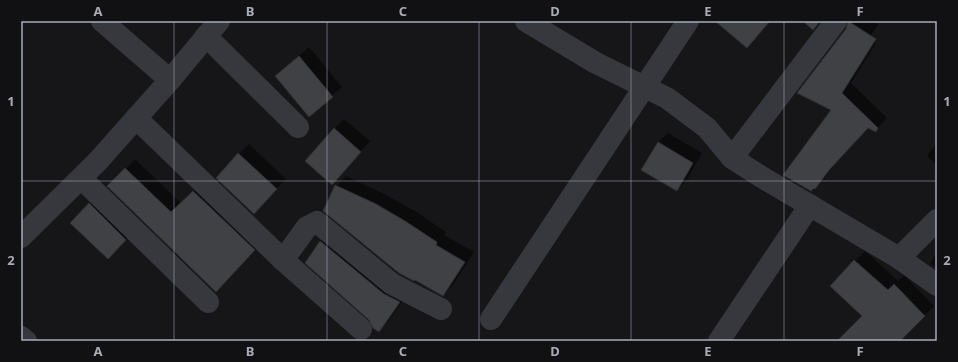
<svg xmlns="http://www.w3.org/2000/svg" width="958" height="362" font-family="'Noto Sans',sans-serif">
<rect width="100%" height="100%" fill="#161618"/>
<g fill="#0007">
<polygon points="850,21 873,21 878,25 869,38 876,43 851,83 887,118 876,130 868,127 840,157 825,178 815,188 832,109 847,29"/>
<polygon points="309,47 342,87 309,116 276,76"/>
<polygon points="344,119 370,141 332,183 334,129"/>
<polygon points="668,133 702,153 687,180 677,190 658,142"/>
<polygon points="937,143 937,165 927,156"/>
<polygon points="249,144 286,179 263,203 239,154"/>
<polygon points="135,159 181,203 204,182 264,240 226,281 109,186"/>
<polygon points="346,176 386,195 415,211 446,232 444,235 474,252 453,285 443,295 324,211 336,186"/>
<polygon points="99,194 135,229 117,248 90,204"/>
<polygon points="330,232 409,292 388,321 379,331 370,319 306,263 321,241"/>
<polygon points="865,251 898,281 904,275 934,306 899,341 850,341 864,316 831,286"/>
<polygon points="937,252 937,268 930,263"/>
</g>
<g fill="#404145" stroke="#303034">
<polygon points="715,21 770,21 747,48"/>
<polygon points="803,21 820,21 813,30"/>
<polygon points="848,21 876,39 842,93 878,128 876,132 868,128 830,169 815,189 814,188 811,191 783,175 831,110 797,93 846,29"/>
<polygon points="299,56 333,97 309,117 275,76"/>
<polygon points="334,128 361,152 332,185 305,161"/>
<polygon points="658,142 693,163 677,191 641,170"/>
<polygon points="238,153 277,189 254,214 216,178"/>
<polygon points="125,168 171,212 193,191 255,250 216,292 107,186"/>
<polygon points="335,185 376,204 405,221 437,242 436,245 465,262 443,296 415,280 414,281 399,273 323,211"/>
<polygon points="89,203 126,240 108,259 70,223"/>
<polygon points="320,241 384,294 400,302 379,332 373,328 369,320 305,263"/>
<polygon points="854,260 888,290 894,284 925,316 900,341 837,341 862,316 830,286"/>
</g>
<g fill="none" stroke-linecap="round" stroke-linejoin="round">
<g stroke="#37383d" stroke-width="22">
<polyline points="102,21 170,80"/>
<polyline points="526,21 596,63 667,98 707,128 732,158 760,176 899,258 937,285"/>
<polyline points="206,36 298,127"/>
<polyline points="136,118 283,260 361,329"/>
<polyline points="732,158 836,21"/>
<polyline points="81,178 208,302"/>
<polyline points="899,258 937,220"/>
<polyline points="283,260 307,227 317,222 392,284 441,309"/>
<polyline points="491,319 688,21"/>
<polyline points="21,337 26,341"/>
<polyline points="719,341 810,205"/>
</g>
<polyline stroke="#37383d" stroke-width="22" points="21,237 98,161 170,80 219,21"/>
</g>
<path fill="none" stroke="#a8acb9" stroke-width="1" stroke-opacity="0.55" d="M 174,21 L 174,341M 327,21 L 327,341M 479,21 L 479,341M 631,21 L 631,341M 784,21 L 784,341M 21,181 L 937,181"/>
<rect width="958" height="362" fill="none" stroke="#111113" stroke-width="44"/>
<rect x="22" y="22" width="914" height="318" fill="none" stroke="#a8acb9" stroke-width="1.5"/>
<g font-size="13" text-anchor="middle" font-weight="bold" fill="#a8acb9">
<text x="98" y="16">A</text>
<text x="250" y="16">B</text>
<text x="403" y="16">C</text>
<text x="555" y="16">D</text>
<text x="708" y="16">E</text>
<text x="860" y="16">F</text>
<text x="11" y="106">1</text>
<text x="947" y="106">1</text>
<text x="11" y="265">2</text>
<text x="947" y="265">2</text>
<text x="98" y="356">A</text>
<text x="250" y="356">B</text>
<text x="403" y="356">C</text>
<text x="555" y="356">D</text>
<text x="708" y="356">E</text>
<text x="860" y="356">F</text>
</g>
</svg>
